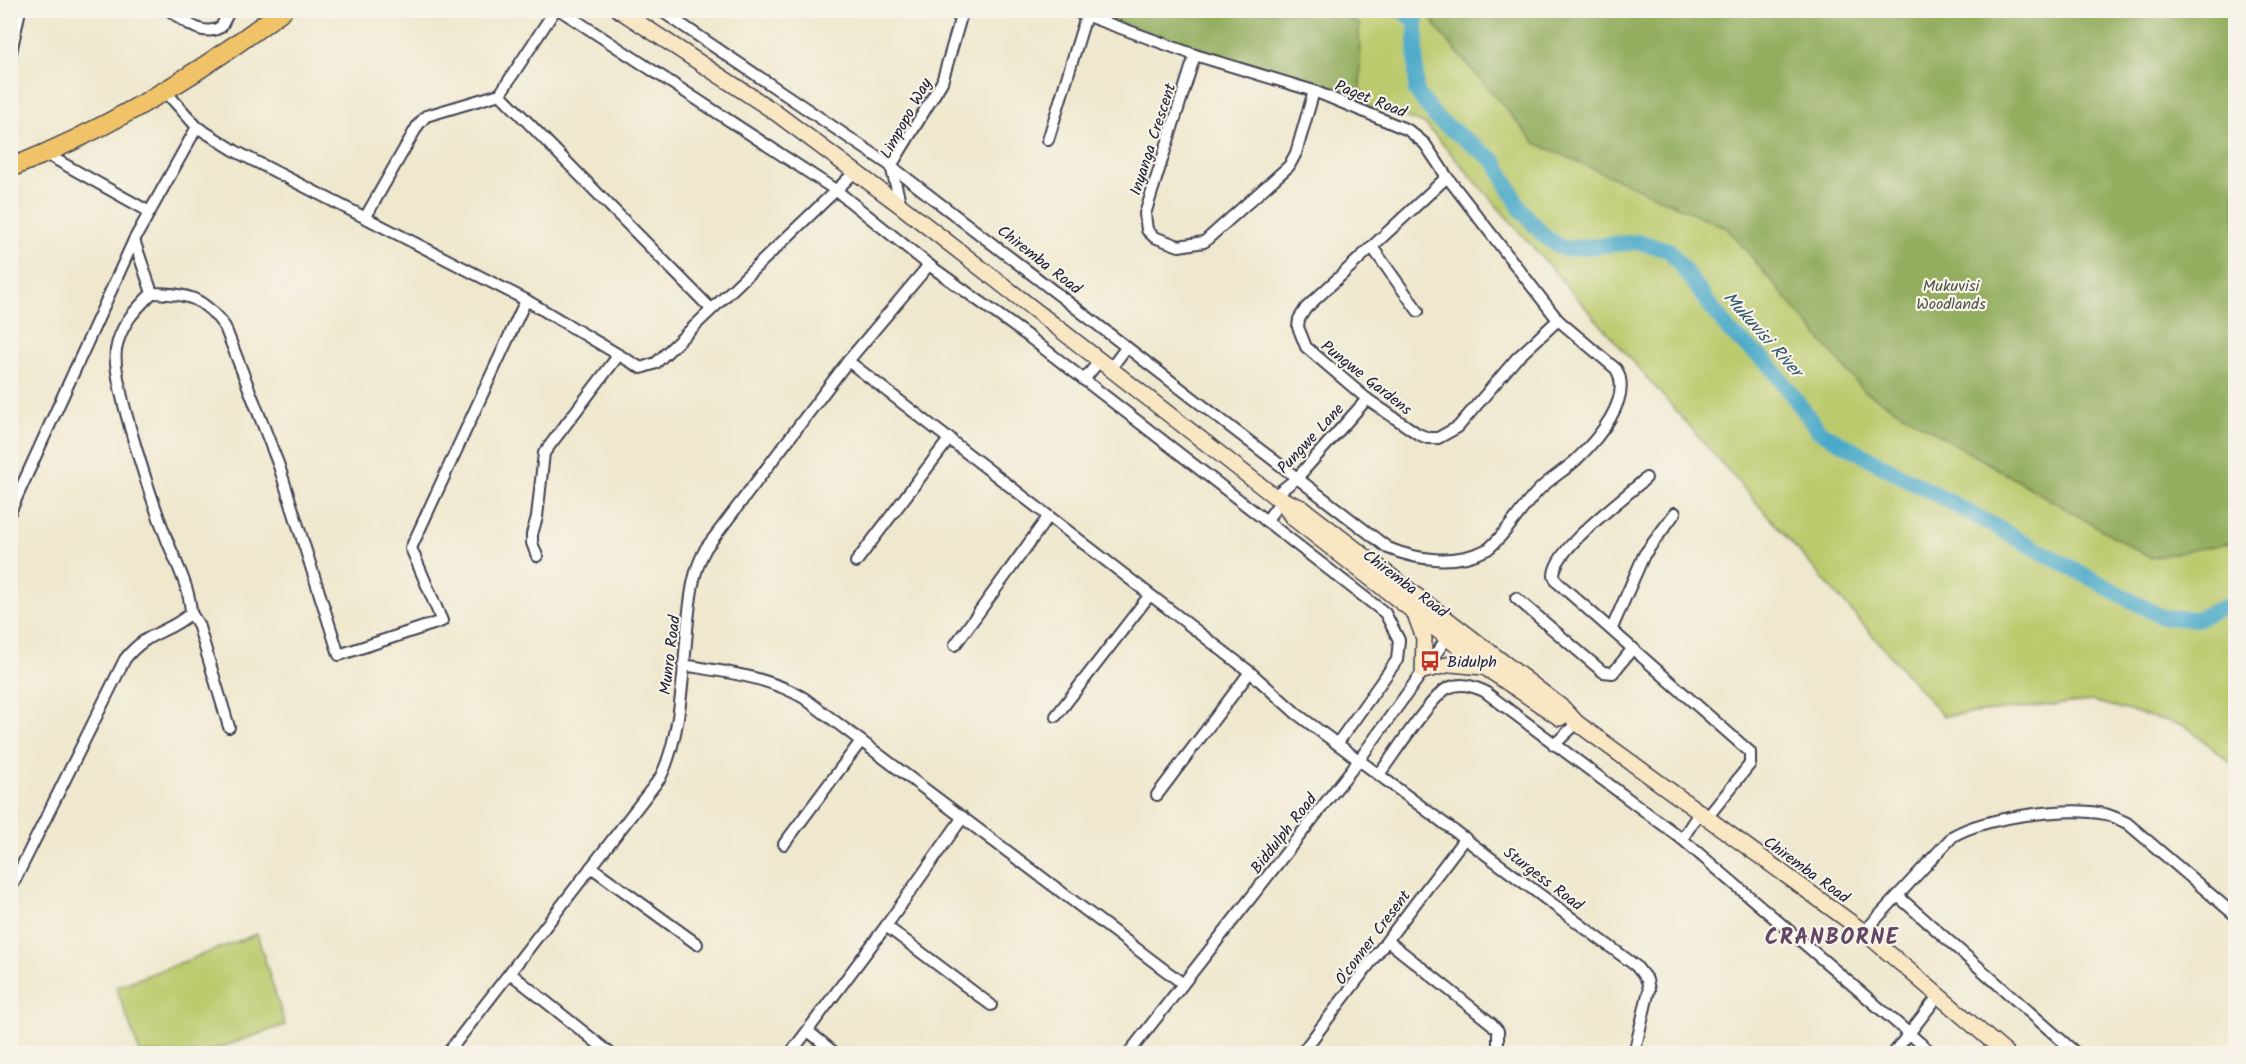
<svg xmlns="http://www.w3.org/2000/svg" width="2246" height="1064" font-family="Kalam,sans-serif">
<rect width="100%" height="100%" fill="#f7f3e8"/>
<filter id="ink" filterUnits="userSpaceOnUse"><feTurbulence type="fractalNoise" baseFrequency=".0167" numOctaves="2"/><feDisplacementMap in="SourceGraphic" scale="12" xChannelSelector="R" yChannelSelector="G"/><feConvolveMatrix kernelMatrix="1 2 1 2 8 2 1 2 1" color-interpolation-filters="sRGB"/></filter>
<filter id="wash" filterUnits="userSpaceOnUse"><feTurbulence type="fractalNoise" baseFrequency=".008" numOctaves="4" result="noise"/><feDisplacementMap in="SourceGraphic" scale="24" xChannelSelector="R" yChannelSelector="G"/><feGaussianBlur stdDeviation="1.35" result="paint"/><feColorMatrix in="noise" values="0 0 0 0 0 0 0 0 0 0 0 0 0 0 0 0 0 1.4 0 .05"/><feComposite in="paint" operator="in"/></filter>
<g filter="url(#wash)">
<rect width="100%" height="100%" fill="#efe8ce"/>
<g fill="#bbca6d" stroke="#6e7654" stroke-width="1.5">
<polygon points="1081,11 2235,11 2235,767 2186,726 2092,701 1943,716 1425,124"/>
<polygon points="257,934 285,1025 204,1053 140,1053 116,987"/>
</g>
<g fill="#94ae60" stroke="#5b684e" stroke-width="1.5">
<polygon points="1081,11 1330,11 1359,24 1361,103"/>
<polygon points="1426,11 2235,11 2235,542 2150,558 1864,391 1727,228 1535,143 1440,32"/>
</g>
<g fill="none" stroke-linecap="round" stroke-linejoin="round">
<polyline stroke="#49a9c8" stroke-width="16" points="1401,10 1416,21 1416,91 1436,118 1495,161 1521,210 1545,237 1564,249 1638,242 1669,250 1730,332 1769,364 1819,431 2162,617 2196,619 2236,602"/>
</g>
</g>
<g filter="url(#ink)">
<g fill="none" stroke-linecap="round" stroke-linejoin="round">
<g stroke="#414051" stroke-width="14">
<g id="minor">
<path d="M 169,10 C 185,21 202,38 221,27 L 230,10"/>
<polyline points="560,10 837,191 929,265 1029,337 1385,613 1399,640 1397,660 1337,744"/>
<path d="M 660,10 L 891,166 L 1388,548 C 1419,561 1457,565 1488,549 C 1507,533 1519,511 1536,493 C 1547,480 1563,472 1576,460 C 1596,441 1634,398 1616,369 L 1558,320 L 1447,177 L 1425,144 L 1408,130 L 1314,91 L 1195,55 L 1071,10"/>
<polyline points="1195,55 1145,214 1147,230 1154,237 1179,246 1204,242 1289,166 1296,153 1314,91"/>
<polyline points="10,57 20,10"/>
<polyline points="166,92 197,127 237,152 526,300 641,368 656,363 855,172"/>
<polyline points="500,94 711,309"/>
<polyline points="1048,140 1086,16"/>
<polyline points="46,154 148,211"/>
<polyline points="1447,177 1306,308 1299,319 1298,327 1306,347 1367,399 1418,434 1428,438 1438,438 1458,427 1516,359 1558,320"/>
<polyline points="901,206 891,166 942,82 963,10"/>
<polyline points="365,218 418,125 426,116 500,94 555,10"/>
<polyline points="1372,247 1418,311"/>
<path d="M 152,293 C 189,294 203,297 225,327 L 279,466 L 339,655 L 442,621 L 411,548 L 526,300"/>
<polyline points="848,361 1250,672 1297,714 1636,966 1647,980 1649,990 1634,1054"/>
<polyline points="1111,368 1126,348"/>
<polyline points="1084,380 1100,360"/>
<path d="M 1646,478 C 1625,498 1553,549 1554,576 L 1557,582 L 1750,752 L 1750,764 L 1706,819"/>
<polyline points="1274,496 1297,478 1367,399"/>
<polyline points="10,512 134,240 197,127"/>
<polyline points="1266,521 1281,501"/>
<polyline points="537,556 532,543 532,534 537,517 544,453 618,356"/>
<polyline points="856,562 950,438"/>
<polyline points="1516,598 1603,672 1613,673 1633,648"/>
<polyline points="191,613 198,624 229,727"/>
<polyline points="1612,628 1644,555 1675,513"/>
<polyline points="955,645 1048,517"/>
<path d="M 683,665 C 725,672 766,676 804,698 L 1182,983"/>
<polyline points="1056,716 1149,596"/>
<polyline points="1554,745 1577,723"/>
<path d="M 1380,773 C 1393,756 1432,695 1448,688 C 1461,682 1472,686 1484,691 L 1682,839 L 1933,1054"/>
<polyline points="1157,795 1250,672"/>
<polyline points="1682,839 1699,813"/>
<polyline points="784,844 861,741"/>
<polyline points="591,867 697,944"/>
<path d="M 10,890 L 125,659 C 148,630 168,634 191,613 C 190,588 176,563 167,540 C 154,506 111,381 116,350 C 120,325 135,310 152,293 L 134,240"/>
<polyline points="1899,897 2077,1054"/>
<polyline points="886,926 991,1005"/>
<path d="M 1864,932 L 1953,836 C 1986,817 2068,806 2105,814 C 2113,816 2120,820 2127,823 L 2236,916"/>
<polyline points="1388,941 1492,1024 1498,1031 1498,1054"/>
<polyline points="510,973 611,1054"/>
<polyline points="808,1031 836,1054"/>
<path d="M 447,1054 L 660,778 C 682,736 683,667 688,620 C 691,594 693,571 706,548 L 848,361 L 929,265"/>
<polyline points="790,1054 886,926 963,817"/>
<polyline points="1128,1054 1359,760 1450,634"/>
<polyline points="1301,1054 1465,838"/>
<polyline points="1893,1054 1939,995"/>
</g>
</g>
<g stroke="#414051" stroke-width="18">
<g id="secondary">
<polyline points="619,10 772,110 901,206 1274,496 1302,508 1564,709 1577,723 1864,932 2007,1054"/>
<polyline points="1281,501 1293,518 1486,668 1560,718"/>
<polyline points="1415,614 1424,638 1423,671 1451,664 1483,667"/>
</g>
</g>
<g stroke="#414051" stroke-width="21">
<path id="primary" d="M 10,168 C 109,129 198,75 283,10"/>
</g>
<use href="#minor" stroke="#fff" stroke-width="10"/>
<use href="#secondary" stroke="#f9e7c3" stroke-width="15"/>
<use href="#primary" stroke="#f0c369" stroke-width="18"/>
</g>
</g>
<defs>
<g id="bus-bare" transform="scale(1.62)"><path d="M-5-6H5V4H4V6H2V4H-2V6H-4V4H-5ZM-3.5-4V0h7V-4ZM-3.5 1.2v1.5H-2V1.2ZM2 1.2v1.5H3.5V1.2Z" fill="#c8321e" stroke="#f7f3e8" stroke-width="2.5" paint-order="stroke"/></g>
</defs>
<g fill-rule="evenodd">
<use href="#bus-bare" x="1430" y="661"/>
</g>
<g text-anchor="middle" stroke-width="4.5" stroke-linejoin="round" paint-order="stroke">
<g font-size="16" fill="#22223b" stroke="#f7f3e8">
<text transform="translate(1371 98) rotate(22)" y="6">Paget Road</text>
<text transform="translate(905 118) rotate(-61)" y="6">Limpopo Way</text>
<text transform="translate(1152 139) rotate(-72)" y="6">Inyanga Crescent</text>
<text transform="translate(1040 259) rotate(38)" y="6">Chiremba Road</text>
<text transform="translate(1367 377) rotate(38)" y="6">Pungwe Gardens</text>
<text transform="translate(1310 438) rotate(-47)" y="6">Pungwe Lane</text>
<text transform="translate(1406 583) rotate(37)" y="6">Chiremba Road</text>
<text transform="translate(669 655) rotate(-83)" y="6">Munro Road</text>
<text transform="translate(1283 833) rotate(-52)" y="6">Biddulph Road</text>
<text transform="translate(1807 869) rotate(36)" y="6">Chiremba Road</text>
<text transform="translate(1544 878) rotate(37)" y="6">Sturgess Road</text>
<text transform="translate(1372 937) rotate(-53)" y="6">O'conner Cresent</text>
</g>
<g font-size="16" fill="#50544a" stroke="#f7f3e8">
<text x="1951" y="291">Mukuvisi<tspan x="1951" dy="18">Woodlands</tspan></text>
</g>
<g font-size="16" fill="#22223b" stroke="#f7f3e8" text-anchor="start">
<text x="1447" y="667">Bidulph</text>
</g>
<g font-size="18" font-style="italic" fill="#325873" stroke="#f7f3e8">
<text transform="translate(1763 334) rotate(48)" y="6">Mukuvisi River</text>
</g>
<g font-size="22" font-weight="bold" letter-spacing="1.5" fill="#614765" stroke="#f7f3e8">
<text x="1832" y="944">CRANBORNE</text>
</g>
</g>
<rect width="2246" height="1064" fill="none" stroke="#f7f3e8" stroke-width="36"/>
</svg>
